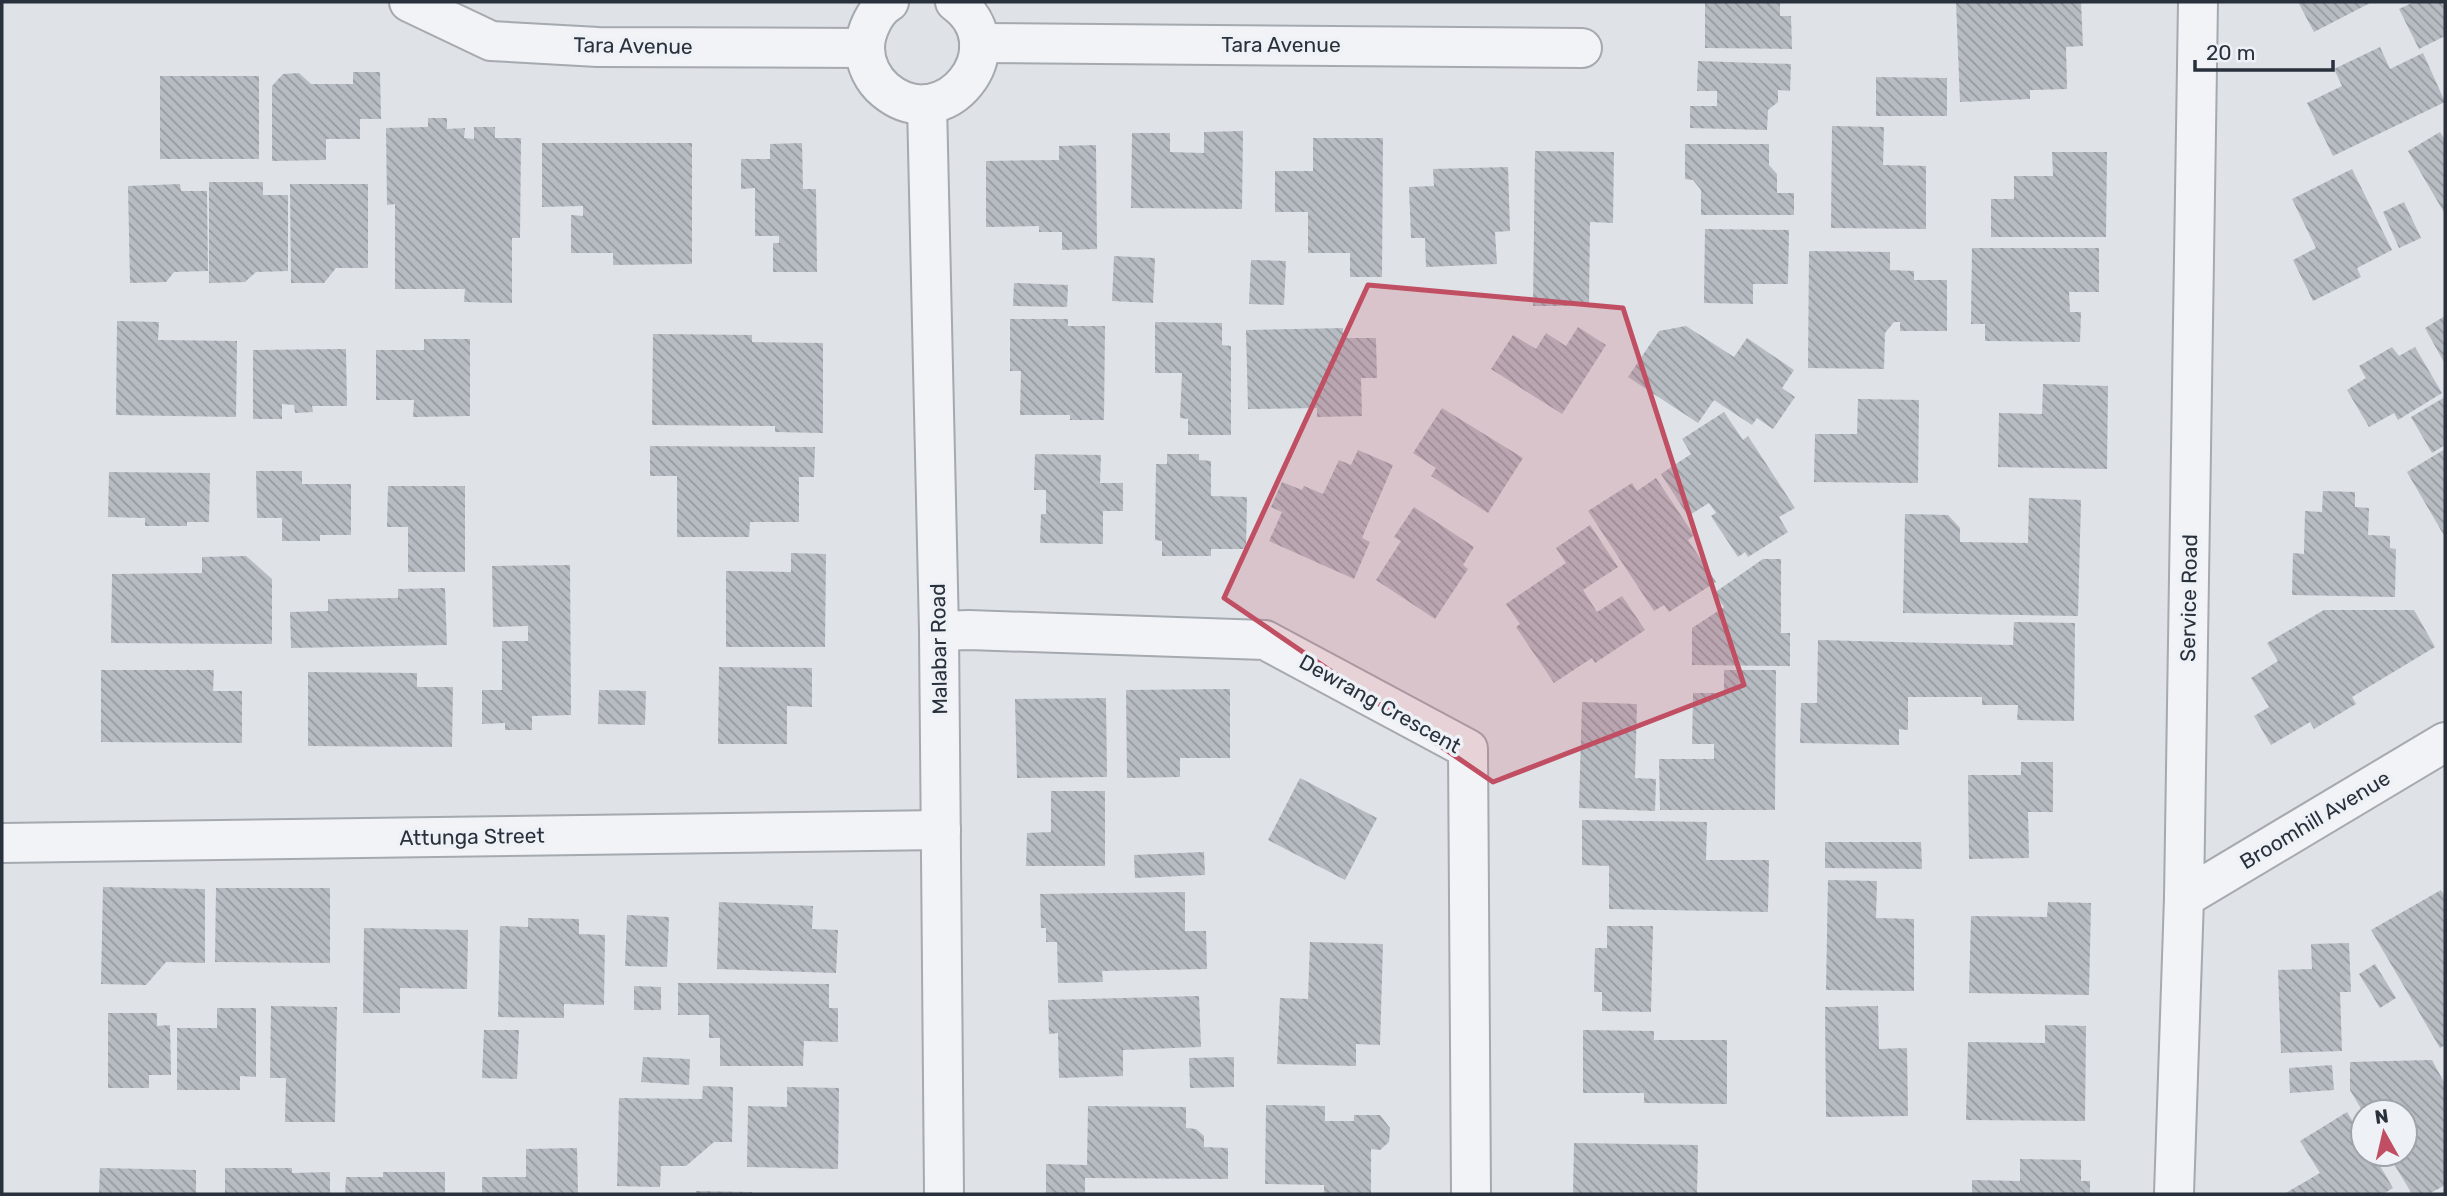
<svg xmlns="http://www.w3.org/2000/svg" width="2447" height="1196" font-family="Rubik,sans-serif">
<defs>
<pattern id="building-back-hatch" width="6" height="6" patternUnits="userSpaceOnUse" patternTransform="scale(1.75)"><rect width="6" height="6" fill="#b7bcc3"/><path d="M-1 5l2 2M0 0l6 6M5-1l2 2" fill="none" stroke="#9599a0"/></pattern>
</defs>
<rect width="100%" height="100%" fill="#dfe2e7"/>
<g fill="url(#building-back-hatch)">
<polygon points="1705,2 1780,2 1780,16 1791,16 1792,49 1705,48"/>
<polygon points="1956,2 2081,2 2083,46 2066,47 2067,89 2030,90 2030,99 1960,102"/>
<polygon points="2298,2 2372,2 2314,32"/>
<polygon points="2414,2 2445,2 2445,36 2419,49 2399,9"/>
<polygon points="2380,47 2390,69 2423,53 2445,102 2333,156 2307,103 2342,86 2334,69"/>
<polygon points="1698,61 1791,64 1790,91 1778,90 1778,102 1768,110 1767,130 1690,128 1690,106 1717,106 1717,91 1697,91"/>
<polygon points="353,72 380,72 381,119 360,119 360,139 326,139 326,160 272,161 272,86 283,74 299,73 311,84 353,84"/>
<rect x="160" y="76" width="99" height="83"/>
<polygon points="1876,77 1947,78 1947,116 1876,116"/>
<polygon points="428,118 447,118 447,129 465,128 464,138 474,139 474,127 495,127 495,138 521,138 520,238 512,238 512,303 464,302 465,289 395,289 395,204 387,205 386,128 428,127"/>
<polygon points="1832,126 1884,127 1883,165 1926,166 1926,229 1831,228"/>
<polygon points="1243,131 1242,209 1131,208 1132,133 1170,133 1170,152 1204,153 1204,132"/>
<polygon points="2440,132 2445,140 2445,214 2408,151"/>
<polygon points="1313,138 1383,138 1382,277 1350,277 1350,253 1308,253 1308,212 1275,212 1275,171 1313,171"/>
<polygon points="542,143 692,143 692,264 613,265 613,253 571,253 571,215 583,216 583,206 542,207"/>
<polygon points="802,143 803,189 816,189 817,272 773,272 773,243 779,243 779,236 755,236 755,188 741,189 741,159 770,159 770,144"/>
<polygon points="1685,144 1769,144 1769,165 1777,174 1777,193 1794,193 1794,215 1701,215 1701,190 1693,180 1685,179"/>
<polygon points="1096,145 1097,249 1062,250 1062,232 1039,232 1039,226 986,227 986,161 1059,160 1059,146"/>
<polygon points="1535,151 1614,152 1613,223 1590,222 1589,306 1533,306"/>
<polygon points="2052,152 2107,152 2106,237 1991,237 1991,199 2014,199 2014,176 2053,176"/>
<polygon points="1508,167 1510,231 1495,232 1497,264 1426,267 1425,238 1411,238 1409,187 1434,186 1433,169"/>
<polygon points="2352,169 2392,250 2357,268 2361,277 2313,301 2293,260 2316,248 2292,199"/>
<polygon points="209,182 263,182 263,195 288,195 288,271 256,272 245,282 209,283"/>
<polygon points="180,184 181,191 207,191 208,271 174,272 166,282 130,283 128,186"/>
<polygon points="290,184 368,184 368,268 336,268 324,283 291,283"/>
<polygon points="2404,202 2421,238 2399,248 2383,212"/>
<polygon points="1705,229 1789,230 1788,284 1753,284 1753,304 1704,303"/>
<polygon points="1972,248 2099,248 2099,292 2069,292 2070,312 2081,312 2080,342 1985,341 1985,324 1971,324"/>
<polygon points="1809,251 1890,252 1890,270 1914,271 1914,280 1947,280 1947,331 1900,331 1900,322 1894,322 1885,333 1884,369 1808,368"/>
<polygon points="1114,256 1155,258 1153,303 1112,301"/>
<polygon points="1251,260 1286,261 1284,305 1249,304"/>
<polygon points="1014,283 1068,285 1067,307 1013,306"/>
<polygon points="2445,316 2445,364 2425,328"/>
<polygon points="1010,319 1068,319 1068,326 1105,326 1104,420 1070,420 1070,415 1020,415 1021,371 1010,371"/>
<polygon points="117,321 159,322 158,340 237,341 236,417 116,415"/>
<polygon points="1155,322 1222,323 1222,345 1231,346 1231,435 1188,435 1188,419 1180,418 1182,373 1155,373"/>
<polygon points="1686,326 1734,357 1747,338 1794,370 1782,388 1795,397 1773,429 1757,418 1752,425 1714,400 1698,423 1628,377 1659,331"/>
<polygon points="1578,327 1606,345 1562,414 1491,369 1513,335 1536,349 1546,333 1566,346"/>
<polygon points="1343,328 1343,338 1376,338 1377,378 1361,378 1362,416 1317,417 1317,408 1248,409 1246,330"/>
<polygon points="653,334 752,335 752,342 823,343 823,433 775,432 775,426 652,425"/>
<polygon points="424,339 470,339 470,416 413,417 414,400 376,400 376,350 424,350"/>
<polygon points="2392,347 2399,356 2415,347 2442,393 2398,420 2394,413 2369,427 2347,390 2366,378 2359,366"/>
<polygon points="346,349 347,406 312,406 313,412 295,413 294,405 282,404 282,419 253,419 253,350"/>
<polygon points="2043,384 2108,386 2107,469 1998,467 1999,413 2042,414"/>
<polygon points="2445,397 2445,445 2432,453 2411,417"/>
<polygon points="1858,399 1919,400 1918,483 1814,482 1815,434 1857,434"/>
<polygon points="1442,408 1523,458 1488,513 1431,476 1436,468 1413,453"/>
<polygon points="1724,412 1743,440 1748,436 1795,508 1779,517 1788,532 1748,557 1745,552 1738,557 1711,516 1716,513 1709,503 1688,516 1661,474 1691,454 1682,439"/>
<polygon points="650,446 815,447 814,477 799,477 799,522 750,522 749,537 677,537 677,476 650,476"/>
<polygon points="2445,449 2445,537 2407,472"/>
<polygon points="1358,450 1393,465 1362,538 1370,542 1354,579 1269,541 1282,512 1271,507 1282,482 1302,490 1304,486 1323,494 1339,460 1351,465"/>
<polygon points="1035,454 1101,455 1100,483 1123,483 1123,511 1103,511 1103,544 1040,543 1041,514 1046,514 1046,490 1034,490"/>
<polygon points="1167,454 1199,454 1199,460 1211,461 1211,496 1247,497 1246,549 1211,549 1211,556 1162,556 1162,541 1155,540 1156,464 1167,464"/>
<polygon points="256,471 302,471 302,484 351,484 351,535 320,535 320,541 282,541 282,518 257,518"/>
<polygon points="109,472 210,473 209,522 187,522 187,526 145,526 145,518 108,517"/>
<polygon points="1656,478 1694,535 1688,540 1716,582 1669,612 1664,605 1654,611 1588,511 1632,483 1637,491"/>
<polygon points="388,486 465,486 465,572 408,572 408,527 387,527"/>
<polygon points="2323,491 2355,492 2355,507 2369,508 2368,535 2390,536 2390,548 2396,549 2395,597 2292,595 2293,553 2304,554 2305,511 2322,512"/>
<polygon points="2029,498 2081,500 2078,616 1903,613 1905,514 1948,515 1960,528 1960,542 2028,543"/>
<polygon points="1414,507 1474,547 1463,565 1468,569 1435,619 1376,580 1401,541 1394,537"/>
<polygon points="1590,525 1618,567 1583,590 1597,612 1622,596 1645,630 1595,663 1592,658 1554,683 1516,627 1520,624 1506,604 1566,563 1556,548"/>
<polygon points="791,553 826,554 825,647 726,647 726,571 791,572"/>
<polygon points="246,556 272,579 272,644 111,643 112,574 202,573 202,557"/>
<polygon points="1763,559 1781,559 1781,633 1790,633 1790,666 1692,665 1692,628 1724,607 1714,593"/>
<polygon points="570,565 571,715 532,716 532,730 505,730 505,723 482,724 482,690 502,690 502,641 528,641 528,626 493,627 492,566"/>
<polygon points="445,588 447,645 291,648 290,612 328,611 328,599 398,598 398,589"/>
<polygon points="2324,610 2414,610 2435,647 2352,697 2356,704 2314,729 2310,722 2271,745 2254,716 2269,707 2251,678 2278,661 2267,643"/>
<polygon points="2014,622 2075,623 2074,721 2017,720 2018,705 1982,705 1982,697 1908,697 1908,730 1899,729 1899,745 1800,743 1801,703 1817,703 1818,640 2013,645"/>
<polygon points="719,667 812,668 812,707 787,706 787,744 718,744"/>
<polygon points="101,670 214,670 213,691 242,691 242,743 101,742"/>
<polygon points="1724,670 1776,670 1775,810 1660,810 1659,759 1714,759 1714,744 1692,744 1693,693 1724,693"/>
<polygon points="308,672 417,673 417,687 453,687 452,747 308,746"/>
<polygon points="1230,689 1230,758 1180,758 1180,777 1127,778 1126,690"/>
<polygon points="599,690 646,691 645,725 598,724"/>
<polygon points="1106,698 1107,777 1017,778 1015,699"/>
<polygon points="1582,702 1637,704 1635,778 1656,779 1655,811 1579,808"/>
<polygon points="2021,762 2053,762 2053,812 2028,812 2029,858 1969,859 1968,775 2021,775"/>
<polygon points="1300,778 1377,818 1345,880 1268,840"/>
<polygon points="1051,791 1105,791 1105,866 1026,866 1027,833 1051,832"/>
<polygon points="1582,820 1707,822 1706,860 1769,860 1768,912 1609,909 1609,866 1582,865"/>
<polygon points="1825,842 1921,842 1922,869 1825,868"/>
<polygon points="1204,852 1205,875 1135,878 1134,855"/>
<polygon points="1828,880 1877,881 1876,918 1914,919 1914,991 1826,990"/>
<polygon points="103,887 205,889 205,963 166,962 146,985 101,984"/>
<polygon points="216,888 330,888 330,963 215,962"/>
<polygon points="2441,890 2445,896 2445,1045 2440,1048 2371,930"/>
<polygon points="1185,892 1185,931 1206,931 1207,969 1102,971 1103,982 1058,983 1057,942 1046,942 1046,928 1041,928 1040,894"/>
<polygon points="719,902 813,906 812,929 838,930 836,973 717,969"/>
<polygon points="2048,902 2091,903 2089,995 1969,993 1971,916 2047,917"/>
<polygon points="627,915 669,917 667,967 625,966"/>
<polygon points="528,918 579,919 579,934 605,935 604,1005 564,1004 564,1018 498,1017 500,926 528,927"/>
<polygon points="1607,926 1653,926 1651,1012 1602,1011 1602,992 1594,992 1595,948 1607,948"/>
<polygon points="364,928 468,930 467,989 400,988 400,1013 363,1013"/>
<polygon points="1310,942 1383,944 1380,1045 1356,1044 1356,1066 1277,1064 1280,998 1308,999"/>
<polygon points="2349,943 2351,992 2340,992 2342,1051 2281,1053 2278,970 2312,969 2311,944"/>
<polygon points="2375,964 2396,998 2380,1008 2359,974"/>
<polygon points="678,983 829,984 829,1008 838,1008 838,1042 804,1041 803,1066 720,1066 720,1038 709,1038 709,1015 678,1015"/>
<polygon points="634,986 661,987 661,1010 634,1010"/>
<polygon points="1199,996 1201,1047 1123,1050 1123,1076 1059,1078 1058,1033 1049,1034 1048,1000"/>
<polygon points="271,1006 337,1007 335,1122 285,1122 286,1078 270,1078"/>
<polygon points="1878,1006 1879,1049 1907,1048 1908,1116 1826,1117 1825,1007"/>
<polygon points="217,1008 256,1008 256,1077 240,1076 240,1090 177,1090 177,1028 217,1028"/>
<polygon points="108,1013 157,1013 157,1026 170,1025 171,1075 149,1075 149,1088 108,1088"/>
<polygon points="2045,1025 2086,1026 2085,1121 1966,1120 1968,1042 2045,1043"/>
<polygon points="484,1030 519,1030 517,1079 482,1078"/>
<polygon points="1583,1030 1654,1031 1654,1040 1727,1040 1727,1104 1644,1103 1644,1093 1583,1093"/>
<polygon points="643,1057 690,1059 689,1085 641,1082"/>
<polygon points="1234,1057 1234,1087 1190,1088 1189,1058"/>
<polygon points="2432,1060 2445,1084 2445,1185 2429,1194 2412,1194 2388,1154 2405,1154 2405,1112 2363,1112 2350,1090 2350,1062"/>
<polygon points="2332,1065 2334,1090 2290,1093 2289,1068"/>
<polygon points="703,1086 733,1087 732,1142 714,1142 686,1166 661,1166 660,1187 617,1186 619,1098 702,1099"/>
<polygon points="787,1087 839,1088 838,1169 747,1167 748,1106 787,1107"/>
<polygon points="1266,1105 1325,1106 1325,1121 1354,1121 1354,1115 1380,1115 1390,1128 1389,1142 1380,1150 1371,1149 1371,1194 1324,1194 1324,1185 1265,1184"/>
<polygon points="1088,1106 1186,1107 1186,1128 1196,1129 1204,1136 1204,1147 1228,1148 1228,1179 1085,1178 1085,1194 1046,1194 1046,1164 1087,1165"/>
<polygon points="2347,1112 2363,1138 2363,1154 2373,1154 2393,1188 2383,1194 2284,1194 2320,1173 2300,1141"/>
<polygon points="1574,1143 1698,1145 1697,1194 1573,1194"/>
<polygon points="577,1148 578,1194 482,1194 482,1177 526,1177 526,1149"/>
<polygon points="2020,1159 2081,1160 2081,1181 2090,1181 2090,1194 1972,1194 1972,1180 2020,1181"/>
<polygon points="100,1168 196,1170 196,1194 99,1194"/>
<polygon points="225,1168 292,1168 292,1173 330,1172 330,1194 225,1194"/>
<polygon points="383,1172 445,1172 445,1194 345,1194 346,1177 383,1177"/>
<polygon points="696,1191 752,1192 752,1194 696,1194"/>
</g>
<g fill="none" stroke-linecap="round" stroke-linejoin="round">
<g stroke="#a5a9b0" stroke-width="42">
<g id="minor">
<polyline points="409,2 491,41 598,47 865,48"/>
<path d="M 889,2 C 875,10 865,32 865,48 C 865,64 873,80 885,90 C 945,140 1018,47 955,2"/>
<polyline points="979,43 1582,48"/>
<polyline points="927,104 939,631 944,1194"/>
<polyline points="939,631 969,630 1265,640 1468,749 1471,1194"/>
<polyline points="2,843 941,830"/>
<polyline points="2184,898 2445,742"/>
<polyline points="2174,1194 2184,898 2198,2"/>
</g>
</g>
<use href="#minor" stroke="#f1f3f6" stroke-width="38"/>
</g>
<path fill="#c14f63" fill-opacity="0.2" stroke="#c14f63" stroke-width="5" stroke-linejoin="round" d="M 1368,285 L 1623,308 L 1744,685 L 1493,782 L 1224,598 Z"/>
<g text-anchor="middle" stroke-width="7" stroke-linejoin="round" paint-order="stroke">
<g font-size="21" fill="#29313c" stroke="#eef1f5">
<text x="1281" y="52">Tara Avenue</text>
<text transform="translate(633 46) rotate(1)" y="7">Tara Avenue</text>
<text transform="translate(2189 598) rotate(-89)" y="7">Service Road</text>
<text transform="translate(939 649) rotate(-91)" y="7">Malabar Road</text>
<text transform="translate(1380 704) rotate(29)" y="7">Dewrang Crescent</text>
<text transform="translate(2315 820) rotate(-31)" y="7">Broomhill Avenue</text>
<text transform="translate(472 837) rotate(-1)" y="7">Attunga Street</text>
</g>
</g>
<rect width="2447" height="1196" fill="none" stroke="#29313c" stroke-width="7"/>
<g transform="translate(2384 1133) rotate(352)"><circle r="33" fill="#eef1f5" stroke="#9fa4ab" stroke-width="2"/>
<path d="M0-5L12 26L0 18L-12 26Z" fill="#c14f63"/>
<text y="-10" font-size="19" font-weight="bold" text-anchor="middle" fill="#29313c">N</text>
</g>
<path d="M2195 60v10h138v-10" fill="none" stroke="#29313c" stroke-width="3.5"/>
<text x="2206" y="60" font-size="21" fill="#29313c" stroke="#eef1f5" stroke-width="5" paint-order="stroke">20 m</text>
</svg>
